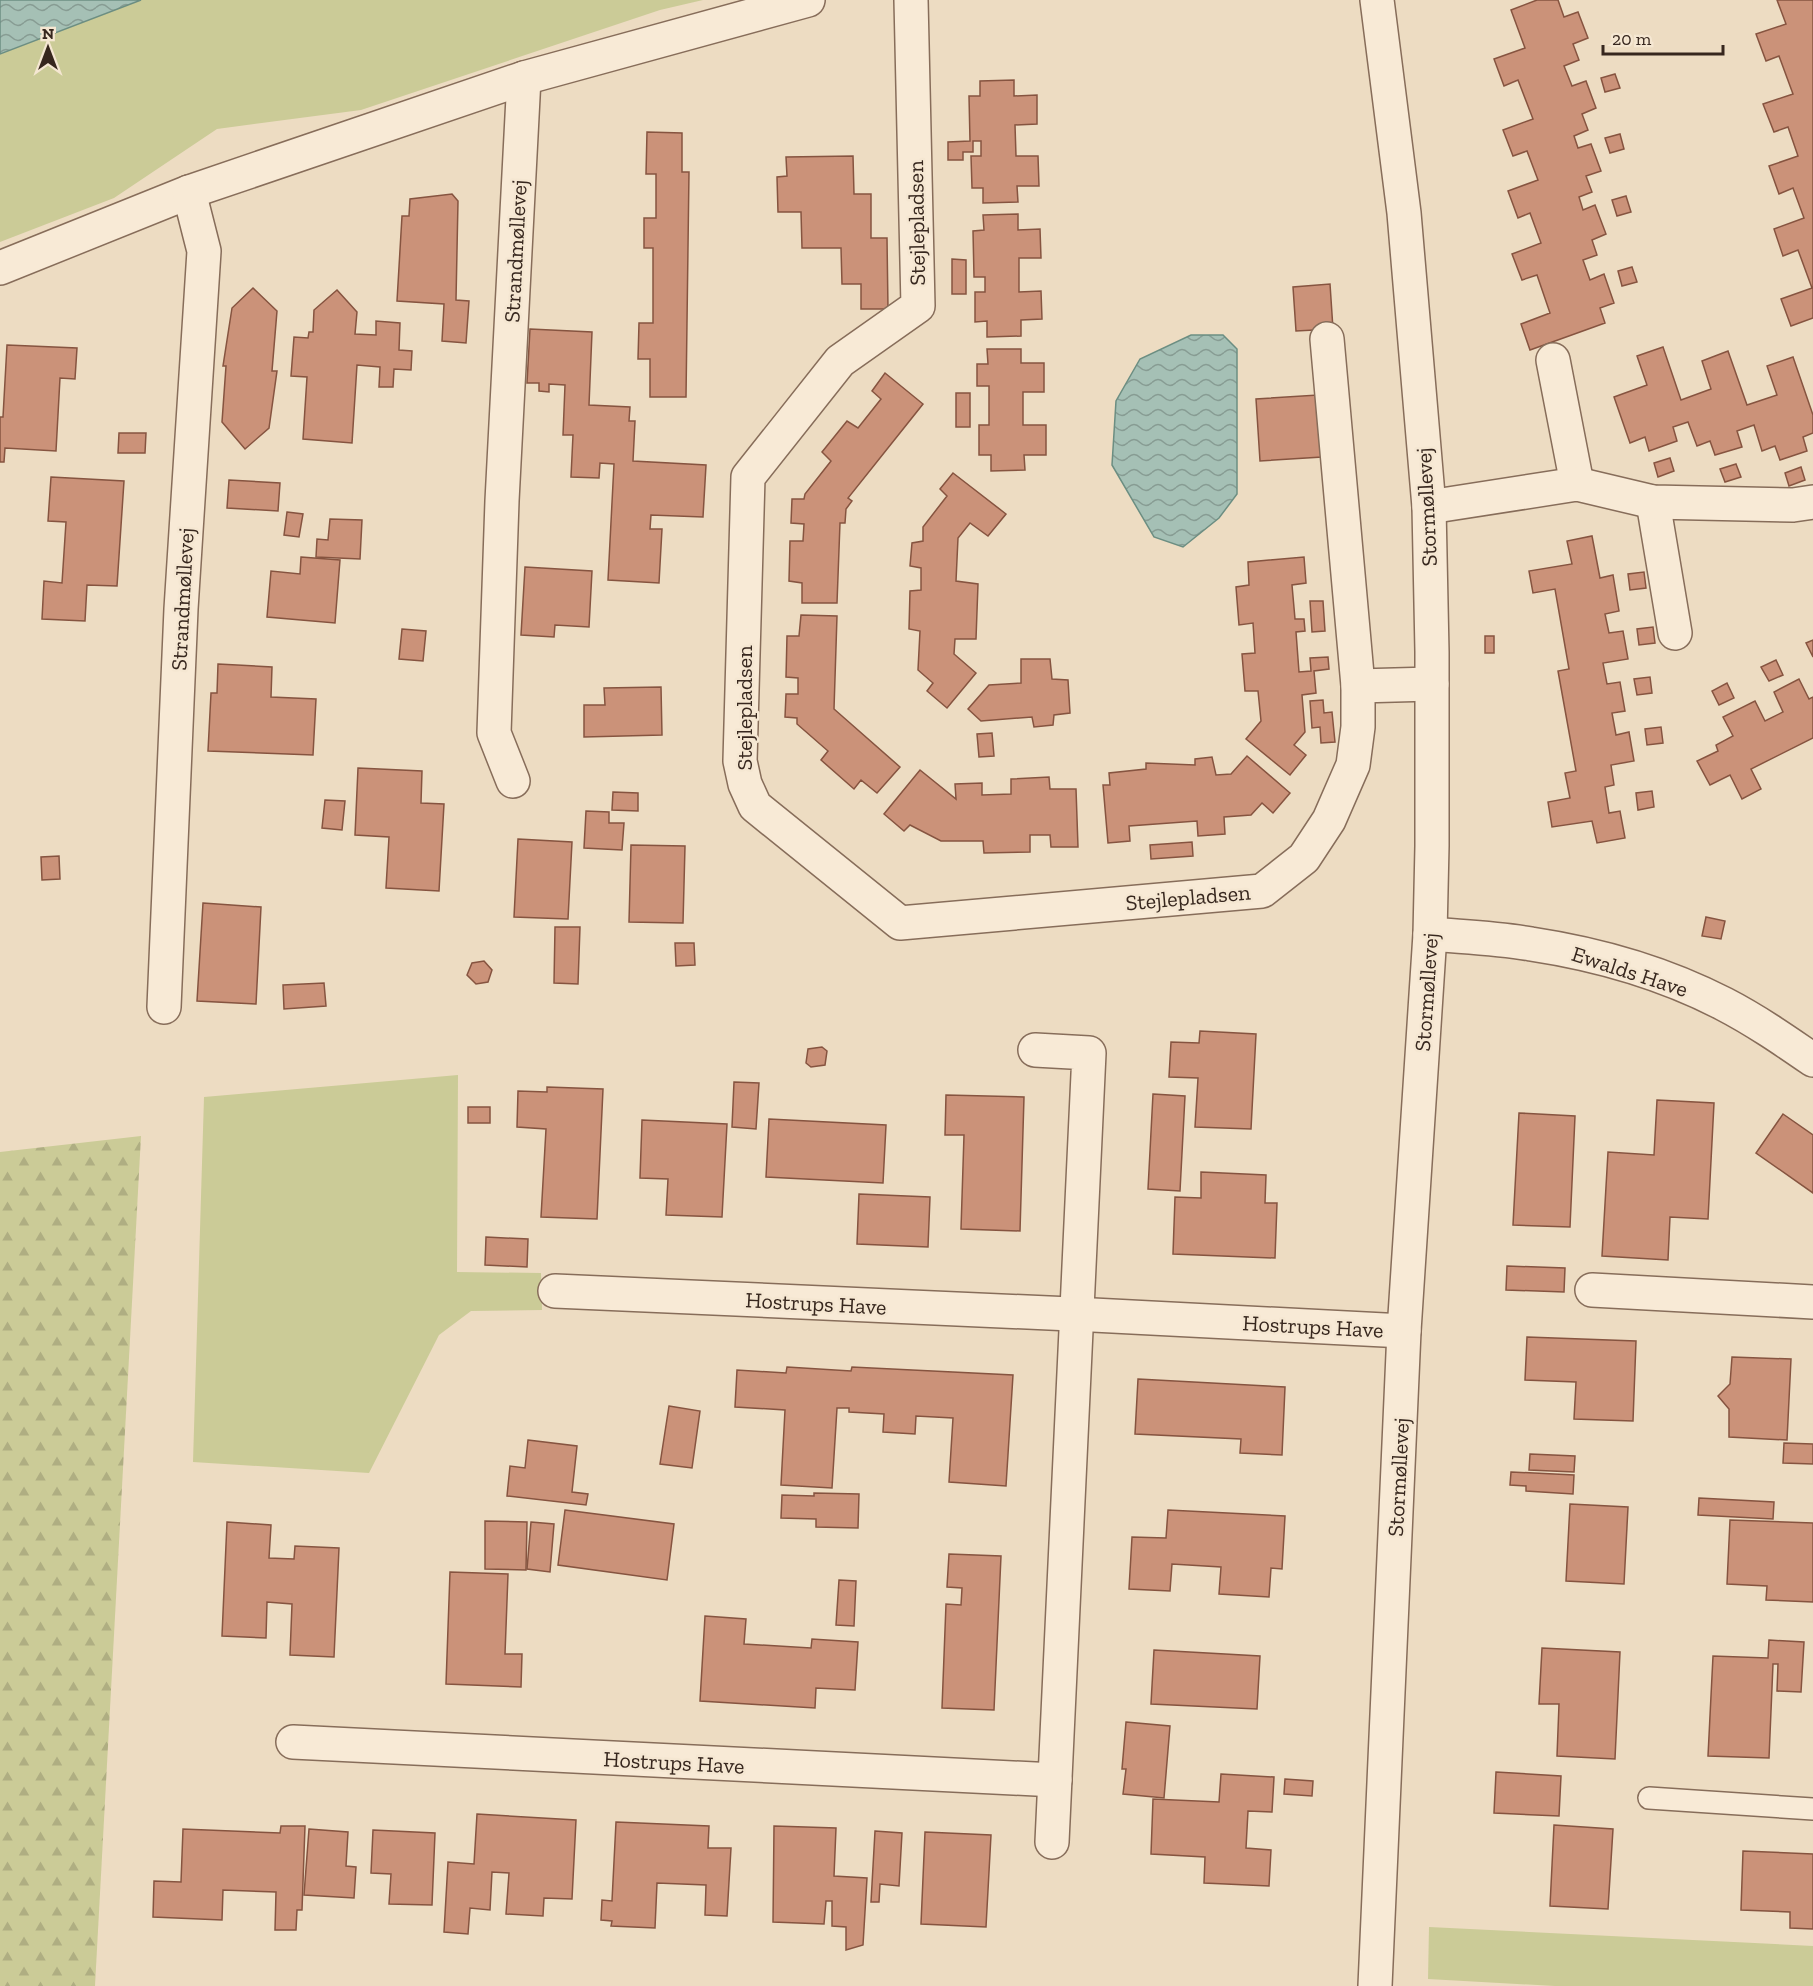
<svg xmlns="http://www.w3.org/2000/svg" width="1813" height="1986" font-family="'Zilla Slab',serif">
<defs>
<pattern id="forest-firs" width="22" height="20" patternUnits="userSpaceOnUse" patternTransform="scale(1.5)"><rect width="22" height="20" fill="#cbcb97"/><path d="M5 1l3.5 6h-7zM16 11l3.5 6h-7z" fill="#afae82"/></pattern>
<pattern id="water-waves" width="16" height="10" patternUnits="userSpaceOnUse" patternTransform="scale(1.5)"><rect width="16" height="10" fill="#a5c0b5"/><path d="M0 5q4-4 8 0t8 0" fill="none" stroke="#879c93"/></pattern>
</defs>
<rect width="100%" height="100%" fill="#eddcc2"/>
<g fill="#cbcb97">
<polygon points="141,0 703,0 660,10 361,110 217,129 114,198 0,242 0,54"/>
<polygon points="458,1075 457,1272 541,1273 542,1310 471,1311 439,1335 369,1473 193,1462 204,1097"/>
<polygon points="1429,1927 1813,1946 1813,1986 1555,1986 1428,1979"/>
</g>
<polygon fill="url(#forest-firs)" points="141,1136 95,1986 0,1986 0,1152"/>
<g fill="url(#water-waves)" stroke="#6c8e82" stroke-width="1.5">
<polygon points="0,0 141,0 0,54"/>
<polygon points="1191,335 1223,335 1237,349 1237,494 1219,518 1183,547 1154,537 1112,465 1116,401 1140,359"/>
</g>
<g fill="#cb9279" stroke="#865440" stroke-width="1.5">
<polygon points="1537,0 1558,0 1564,17 1578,12 1588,38 1573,44 1579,60 1564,66 1572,86 1586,81 1596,108 1582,114 1588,130 1574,136 1578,148 1591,144 1601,171 1586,176 1592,192 1579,197 1583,210 1595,205 1606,234 1592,240 1597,255 1583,260 1590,280 1604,274 1614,303 1600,308 1605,323 1530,350 1521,324 1550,313 1537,275 1522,280 1512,254 1541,243 1530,213 1518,218 1508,191 1538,180 1527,151 1513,156 1503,130 1533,119 1518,80 1504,86 1494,59 1525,48 1511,10"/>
<polygon points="1777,0 1813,0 1813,318 1791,326 1781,299 1812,288 1798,250 1783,256 1774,229 1804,218 1793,188 1779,194 1769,166 1798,156 1788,127 1774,132 1763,104 1793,94 1779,56 1766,61 1756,34 1786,24"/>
<polygon points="1615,74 1620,88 1605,92 1601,78"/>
<polygon points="1014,80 1014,96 1037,95 1037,124 1015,125 1016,156 1038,156 1039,186 1017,186 1018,202 983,203 983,188 972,188 971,156 981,156 981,141 973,141 973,152 963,152 963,160 948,160 948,142 970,141 969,96 980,96 980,81"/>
<polygon points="647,132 682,133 682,172 689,172 686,397 650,397 650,359 638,359 639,323 653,323 653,248 644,248 644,218 656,218 656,174 646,174"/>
<polygon points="1620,134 1624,149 1610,153 1605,138"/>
<polygon points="853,156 854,194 871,194 871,238 887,238 888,309 861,309 861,284 842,284 841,248 802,248 801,212 778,212 777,177 787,176 786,157"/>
<polygon points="452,194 458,201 456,300 469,301 466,343 442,341 444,304 397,301 402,216 409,216 410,199"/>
<polygon points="1626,196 1631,212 1617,216 1612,200"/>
<polygon points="1018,214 1018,230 1040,229 1041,258 1019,258 1019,292 1041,291 1042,319 1021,320 1021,336 987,337 987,321 975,322 975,292 985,292 985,277 974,277 973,231 984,230 983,215"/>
<polygon points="952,259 966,260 966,294 952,294"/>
<polygon points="1632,267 1637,282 1622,286 1618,271"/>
<polygon points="1330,284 1333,329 1296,331 1293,287"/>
<polygon points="253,288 277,311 272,371 277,371 269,428 245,449 222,422 226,366 223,366 232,308"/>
<polygon points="337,290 357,312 355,334 376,335 376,321 400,323 399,350 412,351 411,370 394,369 393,387 379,387 380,367 357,365 352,443 303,439 307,377 291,376 294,337 308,338 309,332 313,332 314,310"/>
<polygon points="530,329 592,332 589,405 630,407 629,421 635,421 633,461 706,465 703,517 651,515 650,529 662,529 659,583 608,580 614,464 600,463 599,478 571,477 573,435 563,435 565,385 549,384 549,392 539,391 539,383 527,383"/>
<polygon points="7,345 77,348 75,379 60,378 56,451 5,448 4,462 0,462 0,417 3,417"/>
<polygon points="1663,347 1681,400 1711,389 1702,361 1728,351 1747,405 1777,395 1767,366 1793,357 1813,415 1813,433 1803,437 1807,451 1780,460 1775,446 1762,451 1754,425 1737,431 1742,447 1715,455 1710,441 1697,446 1688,422 1673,427 1677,441 1649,451 1645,437 1630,443 1614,397 1647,385 1637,356"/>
<polygon points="987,349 1021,349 1021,363 1044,363 1044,392 1023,392 1023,425 1046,425 1046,455 1024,455 1025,470 991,471 991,455 979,455 979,425 989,425 989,386 977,386 977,364 988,364"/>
<polygon points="885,373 923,404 848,498 852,501 846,509 845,523 840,523 837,603 802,603 802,583 789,581 790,541 803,541 804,524 791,523 792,499 804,499 805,494 831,461 822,452 847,421 858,428 881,399 872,391"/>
<rect x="956" y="393" width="14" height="34"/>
<polygon points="1318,395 1322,457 1260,461 1256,399"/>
<polygon points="119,433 146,433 145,453 118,453"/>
<polygon points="1670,458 1674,471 1658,477 1654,463"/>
<polygon points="1736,464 1741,477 1725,482 1720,469"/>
<polygon points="1801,467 1805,480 1789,486 1785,473"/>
<polygon points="953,473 1006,514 988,536 970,523 958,538 956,581 978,584 976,639 955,639 954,654 976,673 947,708 927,691 933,683 918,670 920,631 909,629 910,591 921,590 921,568 910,566 912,543 923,541 923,527 947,496 940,489"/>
<polygon points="51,477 124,481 117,586 87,585 85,621 42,619 44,581 62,583 66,522 48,521"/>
<polygon points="229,480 280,483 278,511 227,508"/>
<polygon points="287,512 303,514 299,537 284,535"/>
<polygon points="330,519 362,520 360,559 316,557 317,539 328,540"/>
<polygon points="1592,536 1600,578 1613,575 1619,611 1605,614 1609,633 1623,631 1628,659 1603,663 1607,684 1620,682 1625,711 1612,713 1616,735 1629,732 1634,761 1611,765 1614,785 1605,787 1609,813 1620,811 1625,838 1597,843 1592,821 1552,827 1548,802 1570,798 1565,773 1576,771 1558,671 1569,669 1555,589 1533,593 1529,571 1572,564 1567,541"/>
<polygon points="301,557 340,560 335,623 267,617 271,571 300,574"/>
<polygon points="1304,557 1306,583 1292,585 1295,619 1304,619 1305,631 1296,632 1299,672 1311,671 1310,658 1328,657 1329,669 1314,671 1316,693 1302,695 1305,732 1294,745 1306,755 1290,775 1246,739 1261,721 1258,691 1245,691 1242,654 1255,653 1253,623 1239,625 1236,587 1249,585 1248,562"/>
<polygon points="525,567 592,571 589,627 555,625 554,637 521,635"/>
<polygon points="1644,572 1646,588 1630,590 1628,574"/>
<polygon points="1310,601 1323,601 1325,631 1312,632"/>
<polygon points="801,615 837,616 834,709 900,767 877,793 861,780 854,789 821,760 828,751 797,724 797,718 785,717 786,694 798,694 798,678 786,677 787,636 799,636"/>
<polygon points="1653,627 1655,643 1639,645 1637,629"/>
<polygon points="402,629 426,631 423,661 399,659"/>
<rect x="1485" y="636" width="9" height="17"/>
<polygon points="1813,640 1813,657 1806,643"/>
<polygon points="1021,659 1050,659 1052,679 1068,680 1070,713 1054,715 1053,725 1034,727 1032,717 981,721 968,709 989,685 1021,683"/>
<polygon points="1776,660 1783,675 1769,681 1761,667"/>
<polygon points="218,664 272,667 271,697 316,699 313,755 208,751 211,693 217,693"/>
<polygon points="1650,677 1652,693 1637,695 1634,679"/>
<polygon points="1799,679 1809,699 1813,697 1813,738 1751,769 1761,789 1742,799 1730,775 1710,785 1697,761 1718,751 1716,745 1733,736 1723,717 1755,701 1765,721 1783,712 1774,692"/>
<polygon points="1727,683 1734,698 1719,705 1712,691"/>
<polygon points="661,687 662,735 584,737 584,705 605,705 604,688"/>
<polygon points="1323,700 1324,713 1332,712 1335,742 1321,743 1320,727 1312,728 1310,701"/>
<polygon points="1661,727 1663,743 1647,745 1645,729"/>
<polygon points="992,733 994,756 979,757 977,734"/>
<polygon points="1247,756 1290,793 1273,813 1262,803 1251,815 1224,817 1225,834 1198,836 1197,821 1129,826 1130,841 1108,843 1103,785 1110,785 1109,773 1146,769 1146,763 1195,765 1195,759 1212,757 1216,775 1231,774"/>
<polygon points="358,768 422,771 421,803 444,804 439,891 386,888 389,837 355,835"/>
<polygon points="920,770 956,799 955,784 982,783 982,795 1011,794 1011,779 1049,777 1050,789 1076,789 1078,847 1051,847 1050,835 1030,835 1030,852 984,853 983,841 941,841 910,825 904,831 884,814"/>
<polygon points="1652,791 1654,807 1638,810 1636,793"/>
<polygon points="613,792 638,793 638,811 612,810"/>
<polygon points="325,800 345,801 342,830 322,828"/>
<polygon points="586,811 609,812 609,823 624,823 622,850 584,848"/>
<polygon points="518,839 572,842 568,919 514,917"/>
<polygon points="1192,842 1193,856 1151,859 1150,845"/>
<polygon points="631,845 685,846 683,923 629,922"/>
<polygon points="59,856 60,879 42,880 41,857"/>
<polygon points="203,903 261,907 256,1004 197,1001"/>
<polygon points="1706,917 1725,921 1721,939 1702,936"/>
<polygon points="555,927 580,927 578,984 554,983"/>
<polygon points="675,943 694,943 695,965 676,966"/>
<polygon points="484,961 492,970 488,982 476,984 467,975 472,963"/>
<polygon points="324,983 326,1006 284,1009 283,985"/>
<polygon points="1200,1031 1256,1034 1251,1129 1195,1127 1198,1078 1169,1077 1171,1042 1199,1043"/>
<polygon points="822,1047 827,1051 825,1065 811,1067 806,1063 808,1049"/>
<polygon points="734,1082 759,1083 756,1129 732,1127"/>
<polygon points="547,1087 603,1089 597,1219 541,1217 546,1129 517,1127 518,1091 547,1092"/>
<polygon points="1153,1094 1185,1096 1180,1191 1148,1189"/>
<polygon points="946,1095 1024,1097 1020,1231 961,1229 964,1135 945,1135"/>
<polygon points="1657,1100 1714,1103 1708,1219 1670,1217 1668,1260 1602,1256 1608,1152 1654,1155"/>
<rect x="468" y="1107" width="22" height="16"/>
<polygon points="1519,1113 1575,1116 1570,1227 1513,1225"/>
<polygon points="1783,1114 1813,1135 1813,1193 1756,1153"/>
<polygon points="769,1119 886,1125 883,1183 766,1177"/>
<polygon points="642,1120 727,1124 722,1217 666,1215 668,1179 640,1178"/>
<polygon points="1201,1172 1266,1175 1265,1203 1277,1203 1275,1258 1173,1254 1175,1197 1201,1198"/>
<polygon points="859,1194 930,1197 928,1247 857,1244"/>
<polygon points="486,1237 528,1239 527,1267 485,1265"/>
<polygon points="1507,1266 1565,1268 1564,1292 1506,1290"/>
<polygon points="1527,1337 1636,1341 1633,1421 1574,1419 1576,1382 1525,1380"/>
<polygon points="1732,1357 1791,1359 1787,1440 1729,1437 1729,1409 1718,1396 1730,1384"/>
<polygon points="787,1367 851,1371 852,1367 1013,1375 1006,1486 949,1482 953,1418 916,1416 915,1434 883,1432 884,1414 849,1412 849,1408 837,1408 832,1488 781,1485 785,1410 735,1407 737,1370 786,1373"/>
<polygon points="1138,1379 1285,1387 1282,1455 1240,1453 1241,1439 1135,1434"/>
<polygon points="669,1406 700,1411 692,1468 660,1464"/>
<polygon points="528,1440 577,1446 572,1492 588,1494 586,1505 507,1496 510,1466 525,1468"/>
<polygon points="1784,1443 1813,1444 1813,1464 1783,1463"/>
<polygon points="1530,1454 1575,1456 1574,1472 1529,1470"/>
<polygon points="1511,1472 1574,1475 1573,1494 1526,1491 1526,1486 1510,1485"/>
<polygon points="814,1493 859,1494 858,1528 816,1527 816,1519 781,1518 782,1495 814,1496"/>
<polygon points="1699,1498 1774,1502 1773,1519 1698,1515"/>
<polygon points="1570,1504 1628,1507 1624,1584 1566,1581"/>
<polygon points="565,1510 674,1524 667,1580 558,1565"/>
<polygon points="1168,1510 1285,1516 1282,1569 1271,1568 1269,1597 1219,1594 1221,1567 1172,1564 1170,1591 1129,1589 1132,1537 1166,1538"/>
<polygon points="1730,1520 1813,1523 1813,1602 1766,1600 1767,1586 1727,1584"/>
<polygon points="485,1521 527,1522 526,1570 485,1569"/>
<polygon points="227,1522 271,1525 269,1558 294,1559 295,1546 339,1548 334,1657 290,1655 292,1604 267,1602 266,1638 222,1636"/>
<polygon points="531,1522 554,1524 550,1572 527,1569"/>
<polygon points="949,1554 1001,1556 994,1710 942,1708 946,1604 961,1605 962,1588 947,1587"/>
<polygon points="450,1572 508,1574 505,1654 522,1654 521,1687 446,1684"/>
<polygon points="839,1580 856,1581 854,1626 836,1625"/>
<polygon points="705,1616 746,1619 744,1644 811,1648 812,1639 858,1642 855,1690 816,1688 815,1708 700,1701"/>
<polygon points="1769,1640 1804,1642 1801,1692 1777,1691 1778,1664 1773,1664 1769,1758 1708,1756 1713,1656 1768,1658"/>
<polygon points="1542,1648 1620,1652 1615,1759 1557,1756 1559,1704 1539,1704"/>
<polygon points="1154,1650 1260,1656 1257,1709 1151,1704"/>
<polygon points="1126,1722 1170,1726 1164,1798 1123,1794 1126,1769 1122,1769"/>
<polygon points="1496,1772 1561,1776 1559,1816 1494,1813"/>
<polygon points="1221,1774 1274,1777 1272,1812 1248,1811 1246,1848 1271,1850 1269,1886 1204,1883 1205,1857 1151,1854 1153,1799 1219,1802"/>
<polygon points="1285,1779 1313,1781 1312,1796 1284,1794"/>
<polygon points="477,1814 576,1820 572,1899 544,1898 543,1916 506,1914 509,1873 492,1872 490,1910 470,1908 468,1934 444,1932 448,1862 474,1864"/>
<polygon points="616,1822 709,1826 708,1848 731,1848 727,1916 705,1915 706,1885 657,1883 655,1928 611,1926 612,1921 601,1920 602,1900 612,1901"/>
<polygon points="1554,1825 1613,1829 1608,1909 1550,1906"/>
<polygon points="281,1826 305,1826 302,1910 297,1910 296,1930 275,1930 276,1892 223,1890 222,1920 153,1917 154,1881 181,1882 183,1829 280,1833"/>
<polygon points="774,1826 836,1828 834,1876 867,1878 863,1945 846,1950 846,1927 832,1926 832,1901 826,1901 824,1924 773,1922"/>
<polygon points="309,1829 348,1832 346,1866 356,1867 354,1898 304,1895"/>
<polygon points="373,1830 435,1833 432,1905 389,1904 391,1874 371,1873"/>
<polygon points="875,1831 902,1833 899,1886 880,1884 879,1902 871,1902"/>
<polygon points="925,1832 991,1835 986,1927 921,1924"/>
<polygon points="1743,1851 1813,1854 1813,1929 1790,1928 1790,1912 1741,1910"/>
</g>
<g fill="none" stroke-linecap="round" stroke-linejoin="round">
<g stroke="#876d5a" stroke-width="24">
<polyline id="lane" points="1649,1798 1813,1809"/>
</g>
<g stroke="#876d5a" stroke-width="36">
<g id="street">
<polyline points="911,0 918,306 840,361 748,477 740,761 745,784 755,806 900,923 1262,891 1304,858 1329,820 1353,765 1358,727 1358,686 1327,339"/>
<polyline points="0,268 189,192 524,78 808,0"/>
<polyline points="1553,360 1577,484"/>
<polyline points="1653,502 1675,633"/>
<polyline points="1429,507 1577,484 1653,502 1793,505 1813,502"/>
<polyline points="1358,686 1432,684"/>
<polyline points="513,781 494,733 502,501 524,78"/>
<path d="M 1430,934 C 1464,937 1498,938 1531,944 C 1597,954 1664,973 1724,1004 C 1755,1020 1784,1040 1813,1060"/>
<polyline points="164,1007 181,609 204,251 189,192"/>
<polyline points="1035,1050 1089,1053 1052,1842"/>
<polyline points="1592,1290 1813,1302"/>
<polyline points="555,1291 1093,1315 1404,1331"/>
<polyline points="293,1742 1055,1780"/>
<polyline points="1375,1986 1404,1331 1430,934 1432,846 1432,652 1429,507 1404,213 1377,0"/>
</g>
</g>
<use href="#lane" stroke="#f8ead6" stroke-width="21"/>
<use href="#street" stroke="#f8ead6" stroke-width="33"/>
</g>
<g text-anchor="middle" stroke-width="5" stroke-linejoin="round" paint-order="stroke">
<g font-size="22" fill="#37271e" stroke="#f5e7d2">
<text transform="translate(916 223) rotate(-91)" y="8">Stejlepladsen</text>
<text transform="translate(515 251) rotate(-87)" y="8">Strandmøllevej</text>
<text transform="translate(1426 507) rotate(-93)" y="8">Stormøllevej</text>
<text transform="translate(182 599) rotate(-87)" y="8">Strandmøllevej</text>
<text transform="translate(744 708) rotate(-90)" y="8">Stejlepladsen</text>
<text transform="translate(1188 897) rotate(-5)" y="8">Stejlepladsen</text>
<text transform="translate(1630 971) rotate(18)" y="8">Ewalds Have</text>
<text transform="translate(1426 992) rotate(-86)" y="8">Stormøllevej</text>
<text transform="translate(816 1303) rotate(3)" y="8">Hostrups Have</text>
<text transform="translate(1313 1326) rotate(3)" y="8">Hostrups Have</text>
<text transform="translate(1398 1477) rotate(-87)" y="8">Stormøllevej</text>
<text transform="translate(674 1762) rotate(3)" y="8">Hostrups Have</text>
</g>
</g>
<g transform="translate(48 48)" stroke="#f5e7d2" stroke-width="4.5" paint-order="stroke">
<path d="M0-4.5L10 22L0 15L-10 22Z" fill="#37271e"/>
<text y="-9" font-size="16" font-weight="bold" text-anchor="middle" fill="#37271e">N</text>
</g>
<path d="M1603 45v9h120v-9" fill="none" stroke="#37271e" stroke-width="3"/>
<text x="1612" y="45" font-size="18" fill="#37271e" stroke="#f5e7d2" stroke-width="4.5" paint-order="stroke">20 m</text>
</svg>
